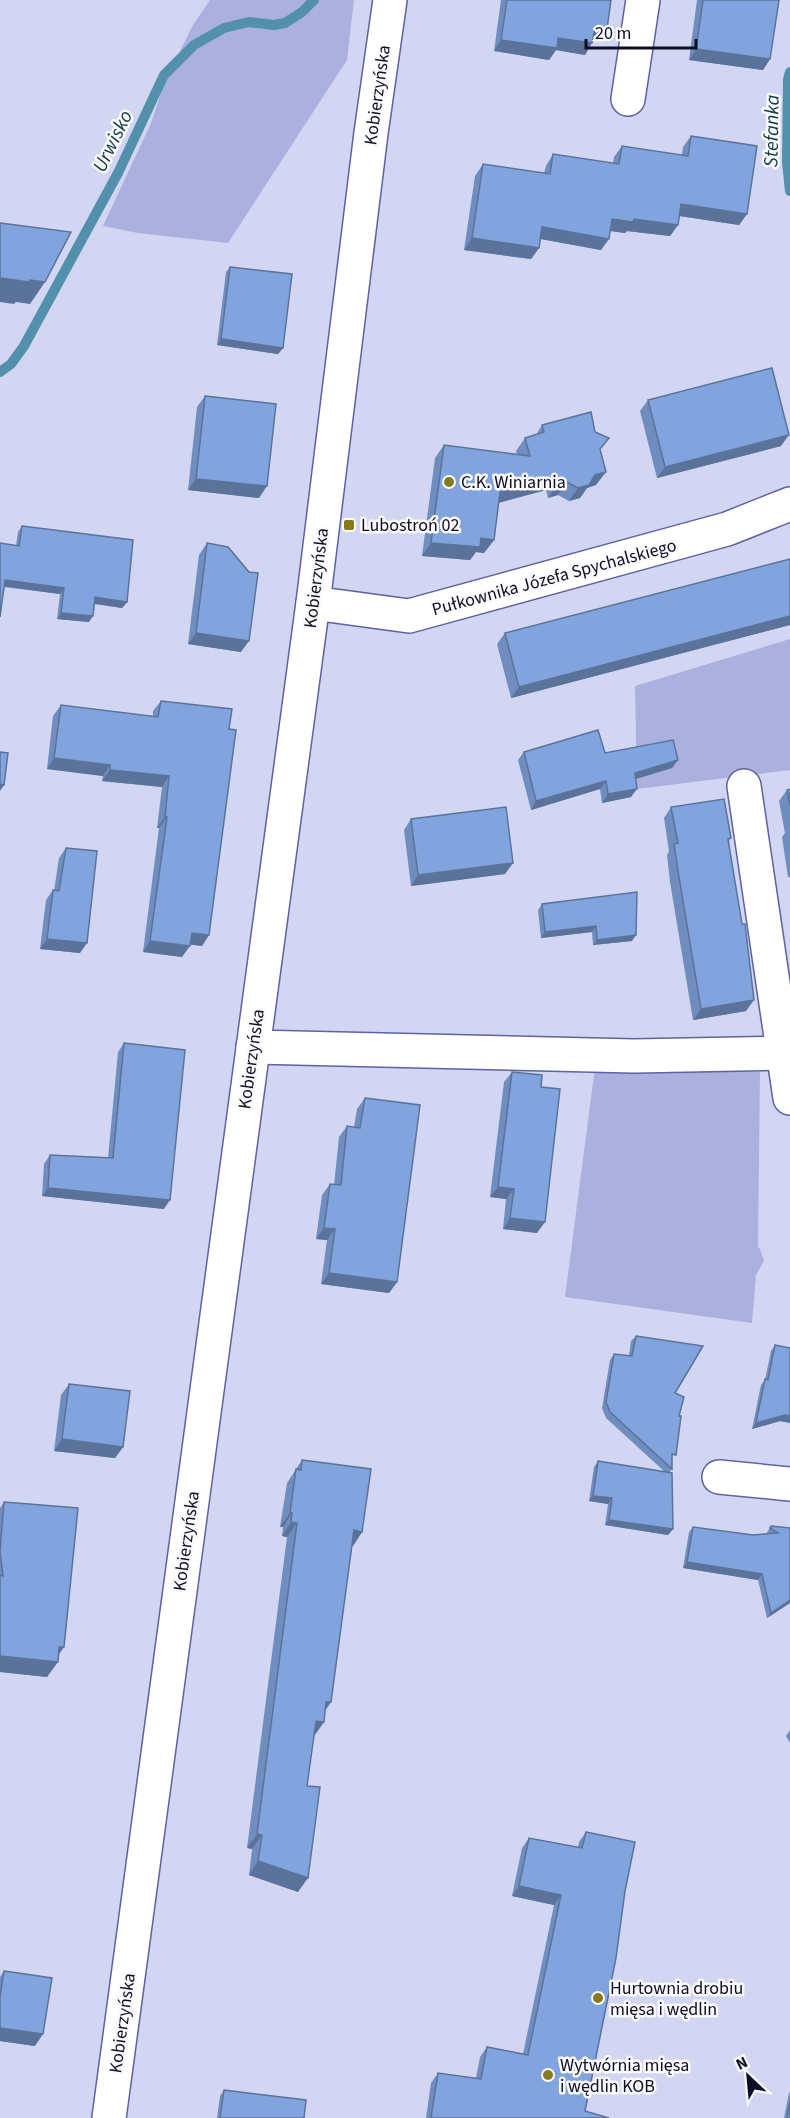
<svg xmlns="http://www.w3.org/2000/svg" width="790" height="2118" font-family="'Source Sans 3',sans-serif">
<rect width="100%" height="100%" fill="#d3d6f3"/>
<g fill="#acb0df">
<polygon points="210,0 354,0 347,60 228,243 138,233 103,226 151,123 165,81 193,25"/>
<polygon points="790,639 790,770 637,789 635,686"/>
<polygon points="595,1067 760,1072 758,1247 760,1249 764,1261 756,1275 752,1323 565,1297"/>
</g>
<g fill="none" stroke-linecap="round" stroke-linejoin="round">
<g stroke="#5390ab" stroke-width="10">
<polyline points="790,72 788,79 787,162 790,191"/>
<polyline points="0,372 11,364 24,346 118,173 164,75 194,45 224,28 249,22 274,25 285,23 302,12 314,0"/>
</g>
<g stroke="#5f61a0" stroke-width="36">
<g id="minor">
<polyline points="628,99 643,0"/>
<polyline points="313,603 409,616 727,529 790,504"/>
<polyline points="744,786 790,1098"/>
<polyline points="253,1047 634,1056 783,1053"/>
<polyline points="719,1477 790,1484"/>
<polyline points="109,2118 313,603 371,133 390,0"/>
</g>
</g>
<use href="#minor" stroke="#fff" stroke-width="33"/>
</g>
<g fill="#708dbf">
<polygon points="501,0 611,0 607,29 599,41 593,40 585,55 556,50 549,60 494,51"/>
<polygon points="697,0 779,0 770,59 763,70 689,60"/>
<polygon points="691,136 747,214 739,225 679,216 678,225 670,236 627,231 625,233 610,231 601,250 541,239 539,248 531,259 464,250 475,176 483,164 544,173 546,166 553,154 613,163 614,157 622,146 682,155 683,147"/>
<polygon points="230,267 283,348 278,354 217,345 226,272"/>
<polygon points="205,396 259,498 188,490 197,407"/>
<polygon points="648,400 781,446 657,478 640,411"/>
<polygon points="542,425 600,450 596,485 587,488 580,498 569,501 558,495 548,498 546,490 498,503 494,540 484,553 476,552 470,560 422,556 435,458 444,445 517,455 516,451 525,438 536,435"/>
<polygon points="22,526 127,602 122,608 94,604 89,622 57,619 60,594 4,587 0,543 16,546 18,532"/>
<polygon points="207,543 241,652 188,644 199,555"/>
<polygon points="790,559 790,625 511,698 497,644 505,633"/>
<polygon points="161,701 229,729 209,935 202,946 190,944 182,957 143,952 159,828 157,828 162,787 102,781 103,776 47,769 53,716 61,705 153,716 153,711"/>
<polygon points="524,752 605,753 672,768 636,779 631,797 602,803 600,789 531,810 518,760"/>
<polygon points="790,789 790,877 788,877 782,837 785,833 779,801 787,790"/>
<polygon points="671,807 731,838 728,842 746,1011 693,1020 670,882 667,855 669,851 664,818"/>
<polygon points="411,819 505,874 411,886 404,830"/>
<polygon points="66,848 80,953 40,949 46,900 53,890 54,891 59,858"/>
<polygon points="542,904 632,941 593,945 592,932 541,938 538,910"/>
<polygon points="124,1043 164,1209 42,1196 44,1164 50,1155 108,1158 118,1052"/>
<polygon points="512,1072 541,1087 537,1233 503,1229 506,1199 490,1197 504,1082"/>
<polygon points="365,1098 397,1282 389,1293 321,1284 327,1240 316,1239 322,1195 330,1184 334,1185 339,1137 347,1126 354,1127 357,1109"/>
<polygon points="636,1336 675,1393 679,1416 672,1460 672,1469 669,1473 673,1529 668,1535 605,1525 608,1504 589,1501 594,1467 598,1461 665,1472 606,1418 602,1408 610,1360 614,1354 629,1356 631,1341"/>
<polygon points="775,1345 790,1348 790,1423 780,1421 752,1429 761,1385 765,1380 771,1351"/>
<polygon points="69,1384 123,1447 115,1458 54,1451 61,1395"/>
<polygon points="302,1460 362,1532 353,1546 352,1545 331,1702 325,1711 324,1722 314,1736 307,1786 298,1892 249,1875 252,1849 247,1848 287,1537 282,1536 283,1527 280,1527 287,1483"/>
<polygon points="4,1502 58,1656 47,1677 0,1672 0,1508"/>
<polygon points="771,1526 790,1528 790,1603 767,1618 758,1580 683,1568 689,1532 693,1527 753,1535 766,1534"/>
<polygon points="790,1730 790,1743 786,1736"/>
<polygon points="586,1832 625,1891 585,2111 609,2118 426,2118 431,2083 438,2073 476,2078 480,2057 487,2047 523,2054 554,1905 512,1896 522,1848 529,1838 578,1847 579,1842"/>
<polygon points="4,1971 35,2046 0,2041 0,1977"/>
<polygon points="224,2090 304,2118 217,2118 220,2096"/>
<polygon points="790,2092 790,2118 784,2118 789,2093"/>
</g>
<g fill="#5b739b">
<polygon points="595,28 607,29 599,41 587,39"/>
<polygon points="558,38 592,43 585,55 556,50 549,60 494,51 501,40"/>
<polygon points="696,49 770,59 763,70 689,60"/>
<polygon points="681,204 747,214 739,225 673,215"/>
<polygon points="612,219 634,219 678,225 670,236 627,231 625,233 604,230"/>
<polygon points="542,227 609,239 601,250 535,238"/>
<polygon points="472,238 539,248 531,259 464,250"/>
<polygon points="0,278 30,280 45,282 30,304 16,302 14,304 0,302"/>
<polygon points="221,339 283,348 278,354 217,345"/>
<polygon points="789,435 781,446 657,478 665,467"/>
<polygon points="606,472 596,485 587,488 580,498 569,501 578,488 595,475"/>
<polygon points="555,477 546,490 491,505 500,492"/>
<polygon points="196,479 267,486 259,498 188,490"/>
<polygon points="567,482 558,495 548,498 557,485"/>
<polygon points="481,538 494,540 484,553 476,552 470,560 422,556 431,543"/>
<polygon points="5,580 64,588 60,594 1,586"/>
<polygon points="95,597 127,602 122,608 91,603"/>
<polygon points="61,613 93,616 89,622 57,619"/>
<polygon points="790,616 790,625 511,698 519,687"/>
<polygon points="196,633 249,641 241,652 188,644"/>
<polygon points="54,758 110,765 103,776 47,769"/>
<polygon points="678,760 672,768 629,781 635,773"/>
<polygon points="110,770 169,776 162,787 102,781"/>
<polygon points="606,781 600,789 531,810 536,801"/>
<polygon points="0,784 4,785 0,791"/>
<polygon points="637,789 631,797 602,803 608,794"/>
<polygon points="165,817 167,817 159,828 157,828"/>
<polygon points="513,863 505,874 411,886 418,875"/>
<polygon points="596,926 592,932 541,938 545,932"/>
<polygon points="192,933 209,935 202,946 185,944"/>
<polygon points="636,935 632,941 593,945 597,940"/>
<polygon points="47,939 87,943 80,953 40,949"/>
<polygon points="150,941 190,946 182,957 143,952"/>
<polygon points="754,1000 746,1011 693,1020 701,1009"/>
<polygon points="498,1187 514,1189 506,1199 490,1197"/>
<polygon points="48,1188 170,1200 164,1209 42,1196"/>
<polygon points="510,1218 545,1222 537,1233 503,1229"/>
<polygon points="324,1228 335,1229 327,1240 316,1239"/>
<polygon points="329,1273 397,1282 389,1293 321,1284"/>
<polygon points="785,1415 790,1416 790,1423 780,1421 752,1429 756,1423"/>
<polygon points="62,1439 123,1447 115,1458 54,1451"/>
<polygon points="593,1496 612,1498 608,1504 589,1501"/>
<polygon points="290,1513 292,1513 283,1527 280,1527"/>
<polygon points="609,1520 673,1529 668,1535 605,1525"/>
<polygon points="291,1522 297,1523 287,1537 282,1536"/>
<polygon points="354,1530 362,1532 353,1546 344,1544"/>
<polygon points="687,1562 762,1574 758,1580 683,1568"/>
<polygon points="790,1600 790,1603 767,1618 771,1613"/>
<polygon points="59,1647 64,1647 54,1662 58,1662 47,1677 0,1672 0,1656"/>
<polygon points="326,1702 331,1702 321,1716"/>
<polygon points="316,1721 324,1722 314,1736"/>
<polygon points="257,1834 262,1835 252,1849 247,1848"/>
<polygon points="258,1861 308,1878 298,1892 249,1875"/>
<polygon points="519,1886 561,1895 554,1905 512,1896"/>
<polygon points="0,2028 43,2034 35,2046 0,2041"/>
</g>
<g fill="#82a4de" stroke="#5b739b" stroke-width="1.5">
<polygon points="507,0 611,0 607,29 595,28 592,43 558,38 557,48 501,40"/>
<polygon points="703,0 779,0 770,59 696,49"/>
<polygon points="691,136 757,146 747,214 681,204 678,225 634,219 633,222 612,219 609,239 542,227 539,248 472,238 483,164 550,174 553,154 619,164 622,146 688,156"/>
<polygon points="0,223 71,232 45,282 30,280 29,282 0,278"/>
<polygon points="230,267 292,274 283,348 221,339"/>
<polygon points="772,368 789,435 665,467 648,400"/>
<polygon points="205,396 276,404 267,486 196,479"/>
<polygon points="591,412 595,432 609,438 600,449 606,472 595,475 589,485 578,488 567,482 557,485 555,477 500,492 494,540 481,538 480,547 431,543 444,445 530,456 525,438 544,432 542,425"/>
<polygon points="22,526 133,540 127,602 95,597 93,616 61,613 64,588 5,580 0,617 0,543 19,546"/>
<polygon points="207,543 228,547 249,572 258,573 249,641 196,633"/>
<polygon points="790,559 790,616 519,687 505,633"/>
<polygon points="161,701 232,709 229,729 236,730 209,935 192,933 190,946 150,941 167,817 165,817 169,776 110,770 110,765 54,758 61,705 158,717"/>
<polygon points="598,730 605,753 673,740 678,760 635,773 637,789 608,794 606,781 536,801 524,752"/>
<polygon points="0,752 8,753 4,785 0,784"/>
<polygon points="790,789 790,806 787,790"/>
<polygon points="724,799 731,838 728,839 742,924 745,924 754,1000 701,1009 678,871 674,844 678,843 671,807"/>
<polygon points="506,807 513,863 418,875 411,819"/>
<polygon points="66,848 97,851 87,943 47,939 53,890 59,891"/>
<polygon points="637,892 636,935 597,940 596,926 545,932 542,904"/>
<polygon points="124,1043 185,1050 170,1200 48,1188 50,1155 113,1158"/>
<polygon points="512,1072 542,1075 541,1087 560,1089 545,1222 510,1218 514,1189 498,1187"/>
<polygon points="365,1098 420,1105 397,1282 329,1273 335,1229 324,1228 330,1184 341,1185 347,1126 360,1128"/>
<polygon points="636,1336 703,1346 675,1393 684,1397 679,1416 681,1416 676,1455 672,1454 672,1469 610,1412 606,1402 614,1354 632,1356"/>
<polygon points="775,1345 790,1348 790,1416 785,1415 756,1423 765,1379 768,1380"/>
<polygon points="69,1384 130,1391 123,1447 62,1439"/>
<polygon points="302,1460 371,1469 362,1532 354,1530 331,1702 326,1702 324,1722 316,1721 307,1786 320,1787 308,1878 258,1861 262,1835 257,1834 297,1523 291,1522 292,1513 290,1513 296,1469 301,1470"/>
<polygon points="598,1461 672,1473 673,1529 609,1520 612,1498 593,1496"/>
<polygon points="4,1502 78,1508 64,1647 59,1647 58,1662 0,1656 0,1575 3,1576 0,1551"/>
<polygon points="771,1526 790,1528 790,1600 771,1613 762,1574 687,1562 693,1527 753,1535 778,1533 770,1528"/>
<polygon points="586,1832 635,1842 625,1891 616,1958 585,2111 609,2118 431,2118 438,2073 481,2079 487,2047 528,2055 561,1895 519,1886 529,1838 582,1848"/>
<polygon points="4,1971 52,1978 43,2034 0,2028 0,1997"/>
<polygon points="224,2090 306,2100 304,2118 220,2118"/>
<polygon points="790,2103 790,2118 787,2118"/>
</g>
<g fill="#86791e" stroke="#fafafa" stroke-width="2">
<circle cx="449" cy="482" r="6"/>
<rect x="343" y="519" width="12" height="12" rx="3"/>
<circle cx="598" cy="1998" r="6"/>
<circle cx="548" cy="2075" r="6"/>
</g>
<g text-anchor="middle" stroke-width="5" stroke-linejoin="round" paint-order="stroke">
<g font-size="18" fill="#0d0d25" stroke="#fafafa">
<text transform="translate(377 95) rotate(-82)" y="6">Kobierzyńska</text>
<text transform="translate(554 577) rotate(-15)" y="6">Pułkownika Józefa Spychalskiego</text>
<text transform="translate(316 578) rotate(-83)" y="6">Kobierzyńska</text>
<text transform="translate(251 1059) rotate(-82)" y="6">Kobierzyńska</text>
<text transform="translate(186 1541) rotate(-82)" y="6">Kobierzyńska</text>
<text transform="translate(122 2023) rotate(-82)" y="6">Kobierzyńska</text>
</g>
<g font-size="18" fill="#0d0d25" stroke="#fafafa" text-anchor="start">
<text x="461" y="488">C.K. Winiarnia</text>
<text x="361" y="531">Lubostroń 02</text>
<text x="610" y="1994">Hurtownia drobiu<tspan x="610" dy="21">mięsa i wędlin</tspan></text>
<text x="560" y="2071">Wytwórnia mięsa<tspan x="560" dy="21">i wędlin KOB</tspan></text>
</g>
<g font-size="20" font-style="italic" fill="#113a46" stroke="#fafafa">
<text transform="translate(771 131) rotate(-89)" y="7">Stefanka</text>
<text transform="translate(112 141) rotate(-64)" y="7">Urwisko</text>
</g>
</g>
<g transform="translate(748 2076) rotate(334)" stroke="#fafafa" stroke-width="4.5" paint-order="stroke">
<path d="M0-4.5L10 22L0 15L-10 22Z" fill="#0d0d25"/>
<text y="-9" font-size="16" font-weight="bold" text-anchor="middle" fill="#0d0d25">N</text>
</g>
<path d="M586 39v9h110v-9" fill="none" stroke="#0d0d25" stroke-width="3"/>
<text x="595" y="39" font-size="18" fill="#0d0d25" stroke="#fafafa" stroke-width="4.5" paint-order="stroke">20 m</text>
</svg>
